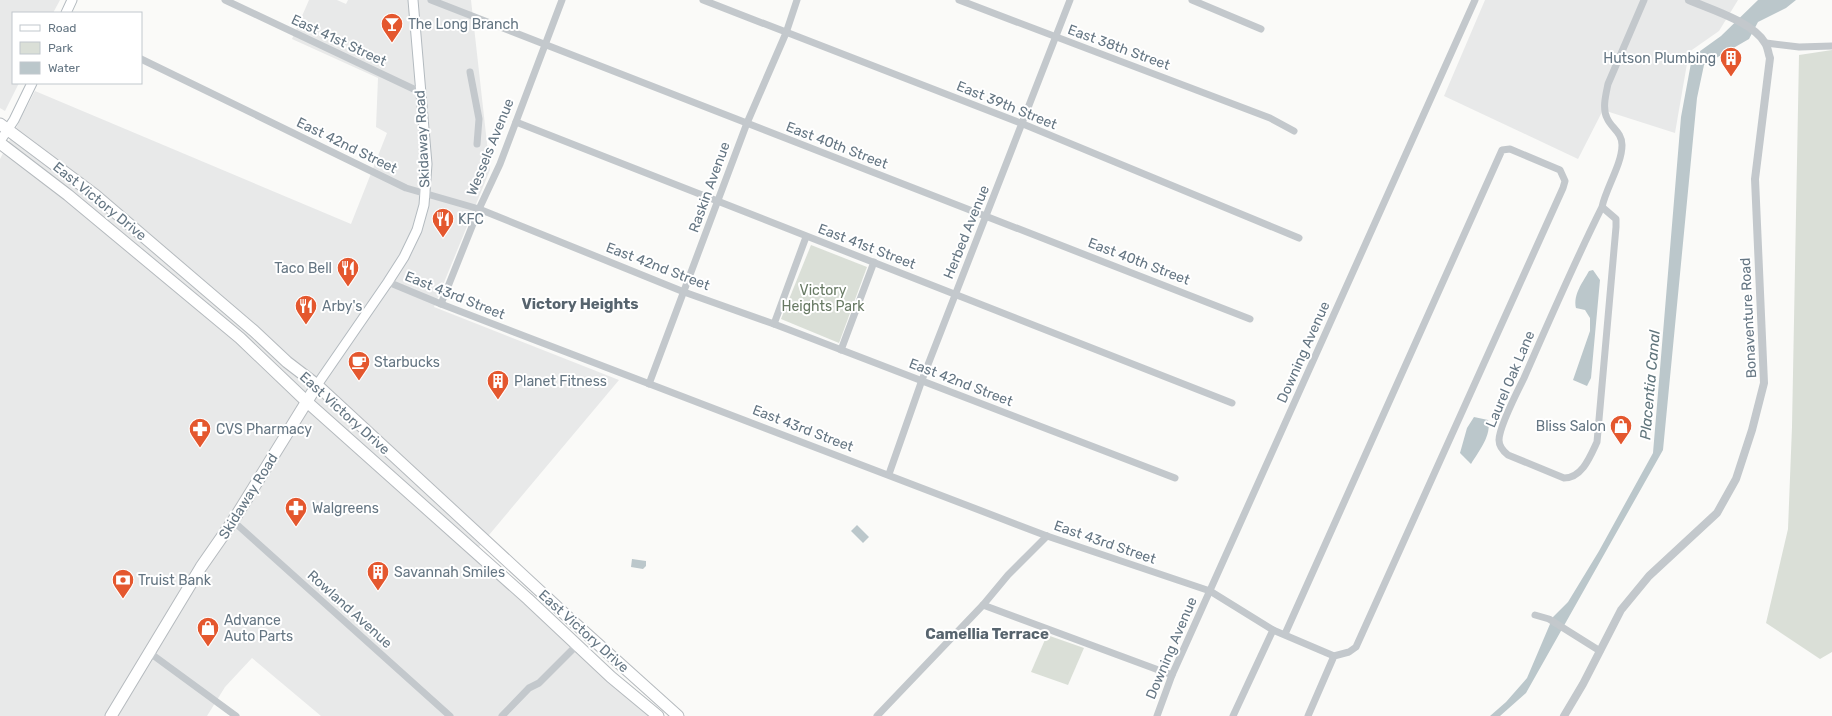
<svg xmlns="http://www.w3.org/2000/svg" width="1832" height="716" font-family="Rubik,sans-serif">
<rect width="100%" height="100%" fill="#fafaf8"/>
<g fill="#e8e9e9">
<polygon points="0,0 60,0 53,13 13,13 13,83 19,83 5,111 0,108"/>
<polygon points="309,0 337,0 346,4 348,0 471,0 490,170 434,307 619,380 473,554 651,716 321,716 252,658 225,687 207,716 0,716 0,159 35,91 351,224 387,133 376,127 378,78 292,39"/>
<polygon points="1485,0 1738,0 1719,31 1689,52 1675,133 1603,110 1578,159 1444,96"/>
</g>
<g fill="#dadfd7">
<polygon points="1832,50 1832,652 1820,659 1766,623 1788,529 1792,427 1799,55"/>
<polygon points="811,245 867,267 839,343 781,319"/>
<polygon points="1047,635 1084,648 1068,685 1031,672"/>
</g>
<g fill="#bbc7cb">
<polygon points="1758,0 1796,0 1786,8 1758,22 1749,39 1704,65 1697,98 1663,450 1526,693 1500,716 1490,716 1506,702 1527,678 1553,617 1568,602 1599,551 1653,453 1681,117 1691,63 1696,54 1721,36"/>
<path d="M 1593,270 L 1600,280 L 1591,378 L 1587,386 L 1573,380 L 1590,331 L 1590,318 L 1585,310 L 1576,308 C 1573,294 1583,282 1589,271 Z"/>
<path d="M 1474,417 L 1488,420 C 1492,435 1479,451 1471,464 L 1460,453 L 1467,428 Z"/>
<polygon points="857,525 869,537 863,543 851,531"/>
<polygon points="632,559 646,561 646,566 643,569 631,567"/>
</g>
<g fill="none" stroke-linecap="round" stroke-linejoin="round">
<g stroke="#b3babf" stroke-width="11">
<g id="secondary">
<polyline points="66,13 72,0"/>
<polyline points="0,141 14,120 32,83"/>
<polyline points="317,385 388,282 404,257 417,230 424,205 427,164 413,0"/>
</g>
</g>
<g stroke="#b5babe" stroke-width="13">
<g id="primary">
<polyline points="0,124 95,195 254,331 287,362 317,385 569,618 678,716"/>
<polyline points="0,143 68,195 240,338 306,401 528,599 611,677 658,716"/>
<polyline points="111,716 201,567 233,521 317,385"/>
</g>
</g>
<g stroke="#c3c8cc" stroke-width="7">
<polyline points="225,0 420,92"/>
<polyline points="431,0 1250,319"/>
<polyline points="703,0 1023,124 1299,238"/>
<polyline points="959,0 1270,118 1294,131"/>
<polyline points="1192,0 1261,29"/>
<polyline points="1766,43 1799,47 1832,46"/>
<polyline points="141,59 406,188 479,209 684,292 774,324 1175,478"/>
<polyline points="470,72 479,119 477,144"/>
<polyline points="516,122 1232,403"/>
<path d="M 1602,207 C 1574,263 1549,321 1524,378 C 1517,392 1499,427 1499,440 C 1499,447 1503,451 1508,455 L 1564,478 C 1582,478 1590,457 1597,442 L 1616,227 L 1616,219 L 1602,207 C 1606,188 1622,164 1622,145 C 1622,132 1611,128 1607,118 C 1602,108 1606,94 1608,84 L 1644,0"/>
<polyline points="388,282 441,304 1047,536 1210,591 1273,630 1334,656"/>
<polyline points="441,304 479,209 500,164 562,0"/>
<polyline points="774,324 806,237"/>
<polyline points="841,350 874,262"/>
<polyline points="649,384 747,123 786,33 797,0"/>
<polyline points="889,474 922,380 1070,0"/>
<polyline points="233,521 450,716"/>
<polyline points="983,605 1172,675"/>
<polyline points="1535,615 1549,619 1600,651"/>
<polyline points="1285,634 1502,150 1510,149 1560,170 1565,181 1563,188 1356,647 1349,652 1334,656 1308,716"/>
<polyline points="150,653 236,716"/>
<polyline points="502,716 529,688 539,683 577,645"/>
<polyline points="877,716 983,605 1008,575 1047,536"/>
<polyline points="1157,716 1172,675 1475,0"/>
<polyline points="1233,716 1273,630"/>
</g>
<path stroke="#c3c8cc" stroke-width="8" d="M 1564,716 L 1583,684 L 1621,610 L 1649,576 L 1717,513 L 1736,479 L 1752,430 L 1764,383 L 1755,179 L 1770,58 C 1768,53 1768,47 1765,43 C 1753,22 1710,9 1689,0"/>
<use href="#secondary" stroke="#fff" stroke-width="9"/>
<use href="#primary" stroke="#fff" stroke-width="11"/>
</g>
<defs>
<g id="bar-pin" transform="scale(1.15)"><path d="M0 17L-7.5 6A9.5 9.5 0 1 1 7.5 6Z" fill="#e4572e" stroke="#fff"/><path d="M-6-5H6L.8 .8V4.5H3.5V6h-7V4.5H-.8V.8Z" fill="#fff"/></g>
<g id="building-pin" transform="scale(1.15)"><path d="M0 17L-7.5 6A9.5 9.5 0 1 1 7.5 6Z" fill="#e4572e" stroke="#fff"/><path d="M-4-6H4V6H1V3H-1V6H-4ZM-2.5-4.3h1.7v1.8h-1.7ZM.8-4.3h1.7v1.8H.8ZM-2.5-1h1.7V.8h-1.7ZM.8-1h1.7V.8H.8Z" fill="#fff"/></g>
<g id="restaurant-pin" transform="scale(1.15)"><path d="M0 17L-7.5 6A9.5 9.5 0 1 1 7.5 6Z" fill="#e4572e" stroke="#fff"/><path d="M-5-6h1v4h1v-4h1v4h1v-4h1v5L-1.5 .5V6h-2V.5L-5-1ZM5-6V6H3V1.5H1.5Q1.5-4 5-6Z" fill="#fff"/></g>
<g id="cafe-pin" transform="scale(1.15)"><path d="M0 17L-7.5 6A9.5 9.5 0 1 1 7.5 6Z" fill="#e4572e" stroke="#fff"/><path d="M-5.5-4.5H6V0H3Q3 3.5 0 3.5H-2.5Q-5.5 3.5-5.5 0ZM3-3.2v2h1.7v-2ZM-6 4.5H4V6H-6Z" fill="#fff"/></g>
<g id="shop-pin" transform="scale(1.15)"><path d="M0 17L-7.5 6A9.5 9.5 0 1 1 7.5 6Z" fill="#e4572e" stroke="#fff"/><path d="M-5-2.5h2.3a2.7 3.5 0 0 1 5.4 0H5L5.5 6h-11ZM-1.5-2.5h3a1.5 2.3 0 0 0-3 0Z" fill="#fff"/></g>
<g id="pharmacy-pin" transform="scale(1.15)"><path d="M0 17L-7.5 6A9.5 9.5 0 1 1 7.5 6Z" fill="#e4572e" stroke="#fff"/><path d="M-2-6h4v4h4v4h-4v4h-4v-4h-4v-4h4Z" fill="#fff"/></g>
<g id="bank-pin" transform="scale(1.15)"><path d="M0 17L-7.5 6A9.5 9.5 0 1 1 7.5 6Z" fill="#e4572e" stroke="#fff"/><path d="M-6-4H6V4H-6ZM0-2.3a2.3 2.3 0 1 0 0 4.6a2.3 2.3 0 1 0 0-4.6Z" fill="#fff"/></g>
</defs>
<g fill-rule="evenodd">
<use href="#bar-pin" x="392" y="24"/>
<use href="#building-pin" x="1731" y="58"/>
<use href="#restaurant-pin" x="443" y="219"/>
<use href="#restaurant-pin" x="348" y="268"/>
<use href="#restaurant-pin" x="306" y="306"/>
<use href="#cafe-pin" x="359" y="362"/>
<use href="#building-pin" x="498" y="381"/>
<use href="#shop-pin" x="1621" y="426"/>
<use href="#pharmacy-pin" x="200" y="429"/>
<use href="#pharmacy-pin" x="296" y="508"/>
<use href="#building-pin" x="378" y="572"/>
<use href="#bank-pin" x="123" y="580"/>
<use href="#shop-pin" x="208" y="628"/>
</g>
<g text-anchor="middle" stroke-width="4" stroke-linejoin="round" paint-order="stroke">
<g font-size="14" fill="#657683" stroke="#fff" text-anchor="start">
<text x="408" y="29">The Long Branch</text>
<text x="1716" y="63" text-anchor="end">Hutson Plumbing</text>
<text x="458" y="224">KFC</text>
<text x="332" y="273" text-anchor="end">Taco Bell</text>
<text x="322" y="311">Arby's</text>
<text x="374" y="367">Starbucks</text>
<text x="514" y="386">Planet Fitness</text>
<text x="1606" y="431" text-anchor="end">Bliss Salon</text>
<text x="216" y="434">CVS Pharmacy</text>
<text x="312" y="513">Walgreens</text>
<text x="394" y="577">Savannah Smiles</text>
<text x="138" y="585">Truist Bank</text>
<text x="224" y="625">Advance<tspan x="224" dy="16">Auto Parts</tspan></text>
</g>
<g font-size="14" fill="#657683" stroke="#fff">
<text transform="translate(339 40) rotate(25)" y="5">East 41st Street</text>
<text transform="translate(1119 47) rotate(20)" y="5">East 38th Street</text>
<text transform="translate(1007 105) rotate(22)" y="5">East 39th Street</text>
<text transform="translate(422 139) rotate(-93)" y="5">Skidaway Road</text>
<text transform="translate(347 145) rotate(26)" y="5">East 42nd Street</text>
<text transform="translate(837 145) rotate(21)" y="5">East 40th Street</text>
<text transform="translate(490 147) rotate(-68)" y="5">Wessels Avenue</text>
<text transform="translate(709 187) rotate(-70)" y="5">Raskin Avenue</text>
<text transform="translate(100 201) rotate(39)" y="5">East Victory Drive</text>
<text transform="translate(966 232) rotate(-68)" y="5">Herbed Avenue</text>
<text transform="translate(867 246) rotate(21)" y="5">East 41st Street</text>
<text transform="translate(1139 261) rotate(21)" y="5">East 40th Street</text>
<text transform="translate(658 266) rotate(21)" y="5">East 42nd Street</text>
<text transform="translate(455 295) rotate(22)" y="5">East 43rd Street</text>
<text transform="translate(1748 318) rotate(-93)" y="5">Bonaventure Road</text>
<text transform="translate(1303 352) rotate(-66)" y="5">Downing Avenue</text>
<text transform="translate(1510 379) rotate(-67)" y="5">Laurel Oak Lane</text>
<text transform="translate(961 382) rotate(21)" y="5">East 42nd Street</text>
<text transform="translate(345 413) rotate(42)" y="5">East Victory Drive</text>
<text transform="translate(803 428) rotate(21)" y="5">East 43rd Street</text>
<text transform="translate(248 496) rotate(-58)" y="5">Skidaway Road</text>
<text transform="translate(1105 542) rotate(19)" y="5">East 43rd Street</text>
<text transform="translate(350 609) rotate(42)" y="5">Rowland Avenue</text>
<text transform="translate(584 631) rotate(42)" y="5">East Victory Drive</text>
<text transform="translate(1171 648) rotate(-67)" y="5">Downing Avenue</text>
</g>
<g font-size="14" fill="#687a64" stroke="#fff">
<text x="823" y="295">Victory<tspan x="823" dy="16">Heights Park</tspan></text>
</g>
<g font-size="15" font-weight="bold" fill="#57646e" stroke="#fff">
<text x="580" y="309">Victory Heights</text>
<text x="987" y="639">Camellia Terrace</text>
</g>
<g font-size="15" font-style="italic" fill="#60757c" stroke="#fff">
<text transform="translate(1650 385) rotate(-85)" y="5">Placentia Canal</text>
</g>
</g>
<rect x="12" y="12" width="130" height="72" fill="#ffffff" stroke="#c1c8cd"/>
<rect x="20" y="25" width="20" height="6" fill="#ffffff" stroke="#c1c8cd"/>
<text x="48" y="32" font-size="12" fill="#657683">Road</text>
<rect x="20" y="42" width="20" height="12" fill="#dadfd7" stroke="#c1c8cd"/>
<text x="48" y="52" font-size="12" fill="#657683">Park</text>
<rect x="20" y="62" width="20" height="12" fill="#bbc7cb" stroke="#c1c8cd"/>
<text x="48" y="72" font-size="12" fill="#657683">Water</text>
</svg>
